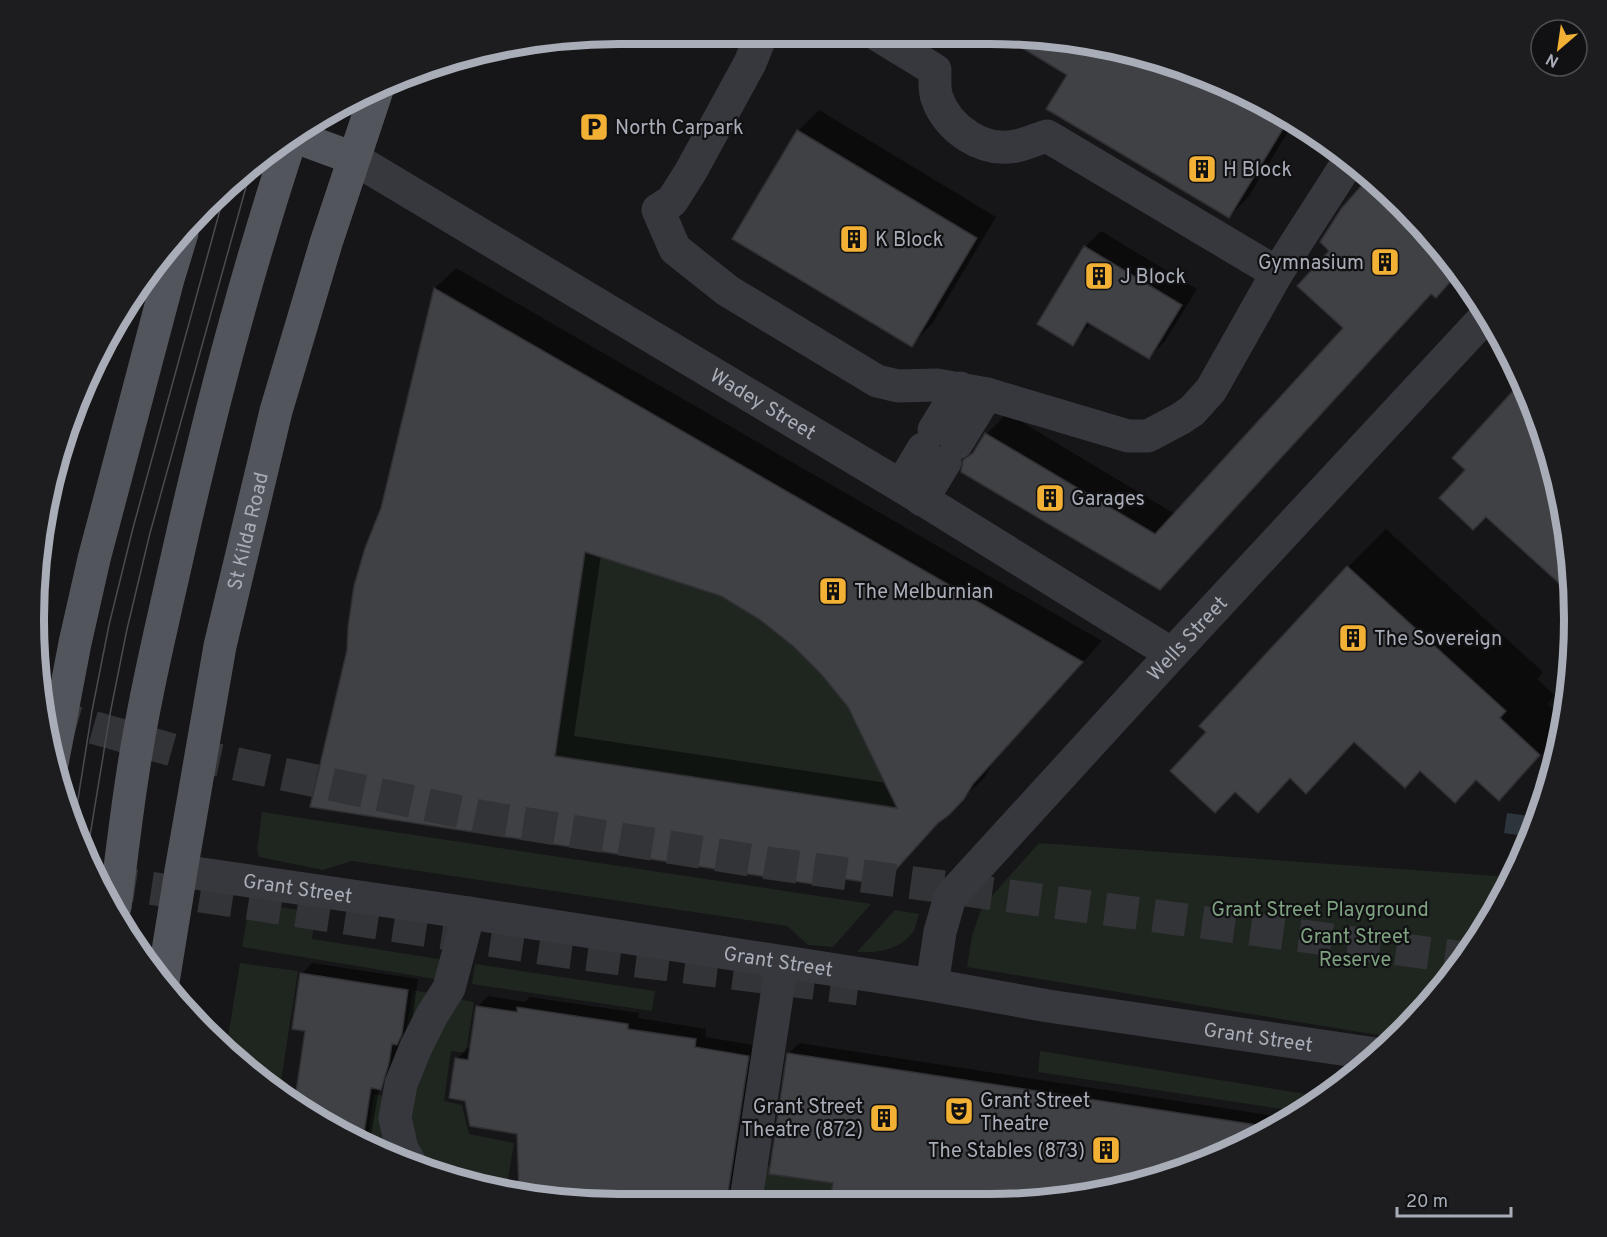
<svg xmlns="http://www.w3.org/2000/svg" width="1607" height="1237" font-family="Overpass,sans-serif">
<rect width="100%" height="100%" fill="#161618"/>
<g fill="#1e261f">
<polygon points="585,552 721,596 759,619 793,646 822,675 848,707 911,836 555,756"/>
<polygon points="1568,682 1564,719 1547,704"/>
<polygon points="262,812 871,904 833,947 808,945 787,926 352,861 323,870 259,857 257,851"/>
<polygon points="1039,843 1511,877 1475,944 1396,1038 967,967 972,936 982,907"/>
<polygon points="250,902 316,913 312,939 445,960 441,980 242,947"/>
<path d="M 895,910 L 919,914 C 917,919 916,927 913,932 C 900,950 878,953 857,952 Z"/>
<polygon points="240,963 298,971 279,1094 226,1050"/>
<polygon points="475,964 655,991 652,1011 472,984"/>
<polygon points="413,990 474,1002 466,1053 451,1051 444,1101 462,1105 469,1134 514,1143 506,1191 430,1173 367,1142 374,1094 391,1097 396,1051 402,1052"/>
<polygon points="1040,1051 1324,1097 1313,1106 1301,1112 1038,1072"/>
<polygon points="762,1164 839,1184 838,1199 752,1199"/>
</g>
<polygon fill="#2c353c" points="1533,790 1545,792 1531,837 1504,833 1507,813 1529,816"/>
<g fill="#0007" fill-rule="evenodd">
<polygon points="1026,34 1176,64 1248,94 1294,122 1249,196 1229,217"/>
<polygon points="819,110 996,217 932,324 911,345 798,131"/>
<polygon points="1371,178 1428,232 1459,272 1436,296 1432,293 1180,568 965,461 978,448 987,434 1007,413 1175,514 1345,328 1331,251 1342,209"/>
<polygon points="1101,231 1197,289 1165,341 1149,357 1091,323 1072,344 1085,247"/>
<path d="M 456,268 L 1102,641 L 993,762 L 985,777 L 943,818 L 882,883 L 839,877 L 831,885 L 311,805 L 435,288 ZM 601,555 L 722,594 L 759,617 L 794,645 L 823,674 L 849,706 L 887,783 L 574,736 Z"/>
<polygon points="1386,529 1543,672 1537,679 1565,705 1563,732 1499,799 1477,779 1455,801 1421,770 1356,741 1306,792 1291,777 1258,811 1208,732 1202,726 1348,567"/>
<polygon points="312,963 418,979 412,1022 407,1033 401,1038 391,1077 379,1088 370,1143 294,1106 296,1103 307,1030 302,974"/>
<polygon points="488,996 525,1002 530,997 639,1013 638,1018 706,1029 705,1037 759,1046 735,1199 542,1199 518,1133 457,1059 467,1048 471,1049 477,1007"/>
<polygon points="799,1043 1288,1118 1177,1173 1065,1199 832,1199 834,1182 789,1053"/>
</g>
<g fill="#404145" stroke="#303034" stroke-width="1.5" fill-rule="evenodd">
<polygon points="999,34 1026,34 1176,64 1248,94 1289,119 1229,218 1046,109 1067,75"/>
<polygon points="797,130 977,238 912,347 732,239"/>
<polygon points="1369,177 1428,232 1459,272 1436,298 1431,294 1160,590 961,472 963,460 973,453 985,433 1155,534 1343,328 1297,286 1329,251 1320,242 1341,209"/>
<polygon points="1084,246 1182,305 1149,359 1087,322 1073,346 1037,324"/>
<path d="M 434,288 L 1083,662 L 973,784 L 964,799 L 949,815 L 938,823 L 882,885 L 833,877 L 832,887 L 310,807 L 347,650 L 348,627 L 354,586 L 365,548 L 381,508 ZM 585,552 L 721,596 L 759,619 L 793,646 L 822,675 L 848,707 L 897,808 L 555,756 Z"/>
<polygon points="1522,381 1530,395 1563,505 1572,595 1486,517 1473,530 1439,498 1465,470 1452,458"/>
<polygon points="1347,566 1506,711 1500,718 1540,755 1499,801 1476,780 1455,803 1420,771 1405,788 1354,742 1306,794 1290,778 1258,813 1235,792 1215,813 1170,771 1206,732 1199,726"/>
<polygon points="300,973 408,990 402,1034 397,1045 392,1044 389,1063 381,1090 371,1088 363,1140 294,1106 305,1031 292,1029"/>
<polygon points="476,1006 517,1012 517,1007 628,1024 628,1029 696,1039 695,1047 749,1056 727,1199 542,1199 519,1194 517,1134 470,1126 465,1101 449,1098 455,1058 468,1060"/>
<polygon points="787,1053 998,1085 1270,1127 1177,1173 1065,1199 830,1199 833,1183 769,1174"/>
</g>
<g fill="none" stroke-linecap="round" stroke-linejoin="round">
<g stroke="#333438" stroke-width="33" stroke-dasharray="33 16" stroke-linecap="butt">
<polyline points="46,714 176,751 484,817 768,863 1464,958"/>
<polyline points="103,881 567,952 858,989"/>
</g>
<g stroke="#37383d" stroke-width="33">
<polyline points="762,33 750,63 691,171 672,201 658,210 675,249 728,291 877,381 898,386 937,385 987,394 1128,436 1148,436 1180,419 1192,411 1211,390 1277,273 1350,159"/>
<path d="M 876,34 L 935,70 C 935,79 934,90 937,98 C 948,129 983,153 1016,146 C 1026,144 1037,139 1047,136 L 1277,273"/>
<path id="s1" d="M 353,158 L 901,486 L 1172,654"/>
<polyline points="934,430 960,388"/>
<polyline points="957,443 987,394"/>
<polyline points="901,486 923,449"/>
<polyline points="922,500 945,462"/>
<path id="s2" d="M 181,871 L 469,913 L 932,985 L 1048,1006 L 1376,1054"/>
<path id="s3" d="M 932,985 L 940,932 L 950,897 L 1172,654 L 1487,315"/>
<polyline points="410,1163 402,1149 395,1118 401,1084 416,1047 432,1015 449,988 469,913"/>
<polyline points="746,1199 782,962"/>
</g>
<g stroke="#53555c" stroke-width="33">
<polyline points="293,136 353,158"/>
<polyline points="52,764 75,643 94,559 168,279 182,233"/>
<path d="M 115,907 C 121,862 126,816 133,772 C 144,700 161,629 177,558 C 209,415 245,277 291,138"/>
<path id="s4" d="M 163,982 L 181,871 L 220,646 L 276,411 L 326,243 L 377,90"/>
</g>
<g stroke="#4a4c52" stroke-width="1.5">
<polyline points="75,818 92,711 109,625 133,528 226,188"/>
<polyline points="88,848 110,714 127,629 150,533 251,169"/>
</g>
</g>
<defs>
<g id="parking-square" transform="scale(1.5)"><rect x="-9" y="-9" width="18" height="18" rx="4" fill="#f2b134" stroke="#111113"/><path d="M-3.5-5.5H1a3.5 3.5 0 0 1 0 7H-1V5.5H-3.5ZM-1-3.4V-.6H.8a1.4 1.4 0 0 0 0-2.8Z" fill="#111"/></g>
<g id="building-square" transform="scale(1.5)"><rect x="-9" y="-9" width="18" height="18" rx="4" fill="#f2b134" stroke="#111113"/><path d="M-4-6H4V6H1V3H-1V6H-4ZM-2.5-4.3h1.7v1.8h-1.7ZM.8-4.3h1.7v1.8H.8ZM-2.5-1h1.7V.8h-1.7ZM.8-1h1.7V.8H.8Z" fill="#111"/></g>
<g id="theatre-square" transform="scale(1.5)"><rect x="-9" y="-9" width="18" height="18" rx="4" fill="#f2b134" stroke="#111113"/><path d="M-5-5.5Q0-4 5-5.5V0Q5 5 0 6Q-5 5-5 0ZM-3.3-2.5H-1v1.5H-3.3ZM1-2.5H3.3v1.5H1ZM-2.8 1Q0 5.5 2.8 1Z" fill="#111"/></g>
</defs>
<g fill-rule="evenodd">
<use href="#parking-square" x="594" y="127"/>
<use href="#building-square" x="1202" y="169"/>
<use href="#building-square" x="854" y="239"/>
<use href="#building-square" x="1385" y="262"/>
<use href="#building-square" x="1099" y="276"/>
<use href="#building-square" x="1050" y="498"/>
<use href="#building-square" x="833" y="591"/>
<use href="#building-square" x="1353" y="638"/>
<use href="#theatre-square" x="959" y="1111"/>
<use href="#building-square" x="884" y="1118"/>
<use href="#building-square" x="1106" y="1150"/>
</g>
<g text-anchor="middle" stroke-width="4.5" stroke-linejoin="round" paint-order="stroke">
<g font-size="20" fill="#a8adb8" stroke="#111113" text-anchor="start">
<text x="615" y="134">North Carpark</text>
<text x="1223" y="176">H Block</text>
<text x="875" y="246">K Block</text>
<text x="1364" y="269" text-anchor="end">Gymnasium</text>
<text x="1120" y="283">J Block</text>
<text x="1071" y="505">Garages</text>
<text x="854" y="598">The Melburnian</text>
<text x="1374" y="645">The Sovereign</text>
<text x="980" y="1107">Grant Street<tspan x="980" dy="23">Theatre</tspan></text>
<text x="863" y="1113" text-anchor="end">Grant Street<tspan x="863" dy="23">Theatre (872)</tspan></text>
<text x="1085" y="1157" text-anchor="end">The Stables (873)</text>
</g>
<g font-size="20" fill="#a8adb8" stroke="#111113">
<text dy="7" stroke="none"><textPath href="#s1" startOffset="478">Wadey Street</textPath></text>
<text dy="7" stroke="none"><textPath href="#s4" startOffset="459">St Kilda Road</textPath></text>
<text dy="7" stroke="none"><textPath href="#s3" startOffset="441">Wells Street</textPath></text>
<text dy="7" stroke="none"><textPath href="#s2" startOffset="118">Grant Street</textPath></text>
<text dy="7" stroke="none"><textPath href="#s2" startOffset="604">Grant Street</textPath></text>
<text dy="7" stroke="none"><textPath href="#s2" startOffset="1090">Grant Street</textPath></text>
</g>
<g font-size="20" fill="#7fa381" stroke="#111113">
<text x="1320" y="916">Grant Street Playground</text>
<text x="1355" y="943">Grant Street<tspan x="1355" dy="23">Reserve</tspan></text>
</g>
</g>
<path d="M0 0H1607V1237H0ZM619 44H989A575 575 0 0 1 1564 619V619A575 575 0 0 1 989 1194H619A575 575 0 0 1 44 619V619A575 575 0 0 1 619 44Z" fill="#1d1d20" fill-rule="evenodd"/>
<path fill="none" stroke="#a8adb8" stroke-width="8" d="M619 44H989A575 575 0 0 1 1564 619V619A575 575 0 0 1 989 1194H619A575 575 0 0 1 44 619V619A575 575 0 0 1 619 44Z"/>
<g transform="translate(1559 48) rotate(209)"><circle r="28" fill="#111113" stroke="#4d4f55" stroke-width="1.5"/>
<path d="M0-4.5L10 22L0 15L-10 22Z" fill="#f2b134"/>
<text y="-9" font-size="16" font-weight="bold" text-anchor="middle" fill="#a8adb8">N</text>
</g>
<path d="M1397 1207v9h114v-9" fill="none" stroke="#a8adb8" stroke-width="3"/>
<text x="1406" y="1207" font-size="18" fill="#a8adb8" stroke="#111113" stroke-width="4.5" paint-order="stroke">20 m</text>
</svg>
